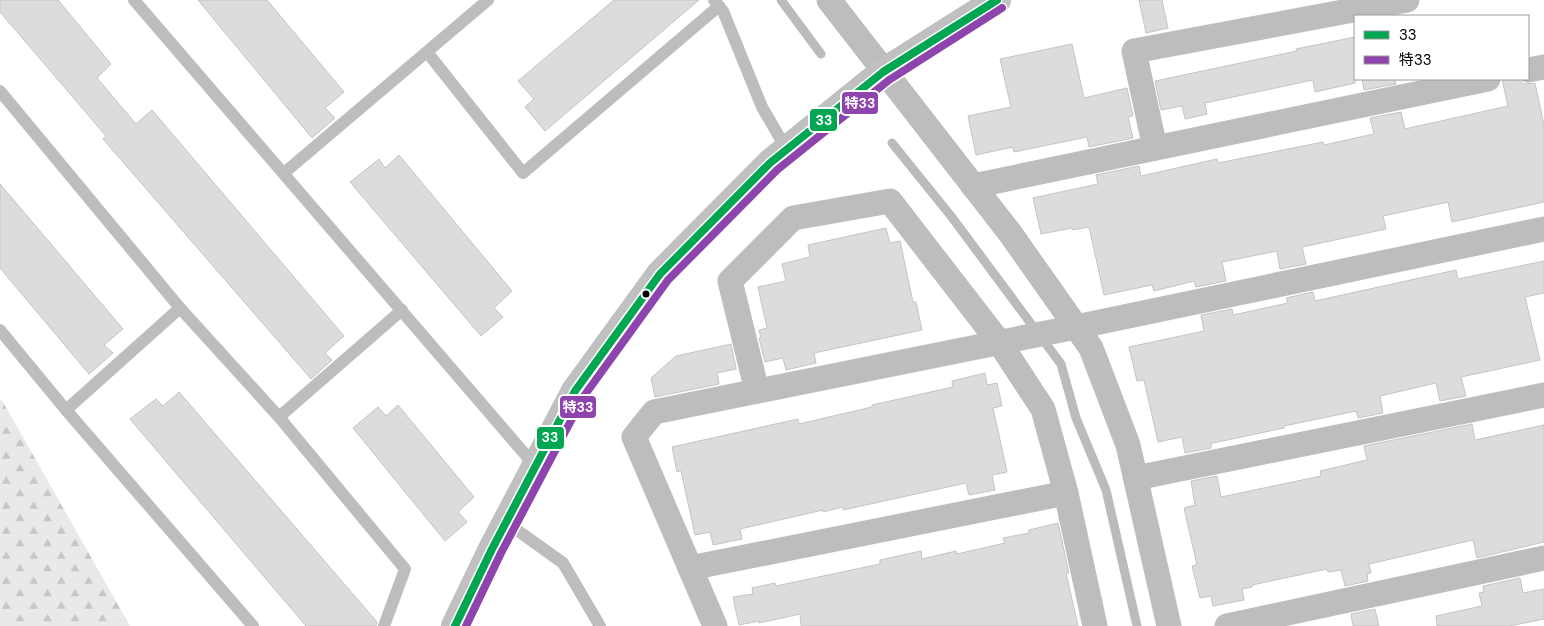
<svg xmlns="http://www.w3.org/2000/svg" width="1544" height="626" font-family="'DM Sans','Noto Sans JP',sans-serif">
<defs>
<pattern id="forest-firs" width="22" height="20" patternUnits="userSpaceOnUse" patternTransform="scale(1.25)"><rect width="22" height="20" fill="#e9e9e9"/><path d="M5 1l3.5 6h-7zM16 11l3.5 6h-7z" fill="#c6c6c6"/></pattern>
</defs>
<rect width="100%" height="100%" fill="#fff"/>
<polygon fill="url(#forest-firs)" points="0,399 3,402 130,626 0,626"/>
<g fill="none" stroke-linecap="round" stroke-linejoin="round">
<g stroke="#bbb" stroke-width="9">
<polyline points="781,0 821,54"/>
<polyline points="892,143 951,216 1061,364 1076,418 1106,490 1137,626"/>
</g>
</g>
<g fill="#dcdcdc" stroke="#c4c4c4">
<polygon points="0,0 58,0 111,64 97,78 136,124 152,110 344,336 325,353 332,360 311,379 103,139 106,136 0,12"/>
<polygon points="198,0 267,0 344,92 325,108 335,118 312,138"/>
<polygon points="614,0 699,0 545,131 525,107 534,99 518,81"/>
<polygon points="1139,0 1162,0 1168,28 1146,33"/>
<polygon points="1355,37 1355,83 1315,92 1313,80 1205,103 1207,114 1185,119 1182,106 1161,110 1155,81 1297,51 1296,49"/>
<polygon points="1072,44 1084,98 1127,88 1133,116 1128,117 1133,138 1089,147 1087,137 1014,152 1013,147 976,155 968,116 1011,107 1000,59"/>
<polygon points="1362,79 1395,79 1396,84 1364,90"/>
<polygon points="1502,79 1517,79 1524,84 1535,83 1544,125 1544,202 1452,222 1448,202 1383,216 1386,229 1302,247 1306,264 1280,269 1277,251 1222,262 1226,281 1196,287 1194,281 1154,291 1152,285 1104,295 1089,227 1073,230 1072,228 1041,234 1033,198 1098,184 1096,175 1139,166 1141,176 1217,159 1218,163 1323,142 1324,145 1374,134 1370,118 1401,112 1405,129 1508,106"/>
<polygon points="399,155 512,291 494,308 503,317 481,336 350,182 379,159 385,168"/>
<polygon points="0,184 123,329 104,345 113,353 89,374 0,268"/>
<polygon points="886,228 890,243 900,241 913,302 916,302 922,330 814,353 816,363 786,370 783,358 765,362 759,338 761,338 759,330 767,328 758,287 786,281 782,264 810,257 808,245"/>
<polygon points="1544,261 1544,293 1525,297 1540,360 1461,377 1466,396 1440,401 1436,383 1380,396 1383,413 1358,418 1356,411 1284,426 1284,428 1213,443 1211,444 1211,448 1185,453 1182,437 1158,442 1144,380 1137,381 1129,347 1204,331 1201,315 1232,309 1233,315 1288,303 1286,298 1313,292 1315,301 1456,270 1458,279"/>
<polygon points="731,344 736,368 736,369 717,373 719,384 655,397 651,378 676,356"/>
<polygon points="985,373 987,385 997,383 1002,406 993,408 1007,472 992,475 995,490 969,495 966,483 843,510 843,507 823,512 823,510 740,529 742,539 713,545 710,532 695,535 681,471 677,472 672,447 798,419 799,424 872,407 872,405 953,387 952,381"/>
<polygon points="179,392 377,622 376,626 306,626 130,419 156,399 163,406"/>
<polygon points="398,405 474,497 458,512 467,522 445,541 353,428 378,407 386,416"/>
<polygon points="1472,424 1475,440 1544,425 1544,542 1477,558 1473,540 1369,564 1371,573 1367,574 1368,581 1345,586 1341,570 1328,572 1327,569 1252,585 1252,587 1242,589 1244,600 1213,606 1211,596 1200,598 1192,566 1197,565 1184,508 1195,505 1191,481 1217,476 1221,497 1321,476 1320,471 1367,460 1364,446"/>
<polygon points="1058,523 1069,573 1066,573 1078,626 801,626 800,614 759,623 759,621 739,625 733,597 753,594 752,588 775,583 776,586 880,564 880,560 921,551 922,559 956,551 957,554 1005,543 1003,538 1029,533 1029,530"/>
<polygon points="1520,578 1523,593 1544,589 1544,619 1510,626 1437,626 1436,616 1482,606 1479,593 1484,592 1483,586"/>
<polygon points="1375,609 1379,626 1353,626 1351,614"/>
</g>
<g fill="none" stroke-linecap="round" stroke-linejoin="round">
<g stroke="#bdbdbd" stroke-width="12">
<polyline points="134,0 536,467"/>
<polyline points="714,0 723,11 762,107 787,150"/>
<polyline points="427,52 523,173 719,6"/>
<polyline points="0,91 180,308 279,417 405,569 384,626"/>
<polyline points="284,173 488,0"/>
<polyline points="0,330 66,410 253,626"/>
<polyline points="66,410 180,308"/>
<polyline points="279,417 402,310"/>
<polyline points="507,523 563,563 600,626"/>
</g>
<g stroke="#bdbdbd" stroke-width="25">
<polyline points="829,0 1010,233 1091,348 1128,445 1169,626"/>
<polyline points="1528,70 1544,67"/>
<polyline points="1155,148 1134,51 1407,0"/>
<polyline points="973,186 1488,79"/>
<polyline points="757,391 730,281 793,218 890,201 999,342 1043,409 1066,493 1095,626"/>
<polyline points="1136,478 1544,395"/>
<polyline points="690,568 1066,493"/>
<polyline points="715,626 634,437 654,412 1076,327 1544,229"/>
<polyline points="1227,626 1544,558"/>
</g>
<polyline stroke="#c0c0c0" stroke-width="28" points="455,626 492,549 575,391 660,274 770,163 883,72 997,0"/>
<g stroke="#fff" stroke-width="11">
<polyline id="bus-1" points="455,626 492,549 575,391 660,274 770,163 883,72 997,0"/>
</g>
<g stroke="#fff" stroke-width="11">
<polyline id="bus-2" points="466,626 501,553 584,396 668,280 777,170 889,80 1002,8"/>
</g>
<use href="#bus-1" stroke="#00a651" stroke-width="8"/>
<use href="#bus-2" stroke="#8e44ad" stroke-width="8"/>
</g>
<circle fill="#000" stroke="#fff" stroke-width="2" cx="646" cy="294" r="4.5"/>
<g stroke="#fff" stroke-width="2">
<rect x="841" y="91" width="38" height="24" rx="5" fill="#8e44ad"/>
<rect x="809" y="108" width="29" height="24" rx="5" fill="#00a651"/>
<rect x="559" y="395" width="38" height="24" rx="5" fill="#8e44ad"/>
<rect x="536" y="426" width="29" height="24" rx="5" fill="#00a651"/>
</g>
<g font-size="14" text-anchor="middle" font-weight="bold" fill="#fff">
<text x="860" y="108">特33</text>
<text x="824" y="125">33</text>
<text x="578" y="412">特33</text>
<text x="550" y="442">33</text>
</g>
<rect x="1354" y="15" width="175" height="65" fill="#ffffff" stroke="#999999"/>
<rect x="1364" y="31" width="25" height="8" fill="#00a651" stroke="#999999"/>
<text x="1399" y="40" font-size="15" fill="#000000">33</text>
<rect x="1364" y="56" width="25" height="8" fill="#8e44ad" stroke="#999999"/>
<text x="1399" y="65" font-size="15" fill="#000000">特33</text>
</svg>
